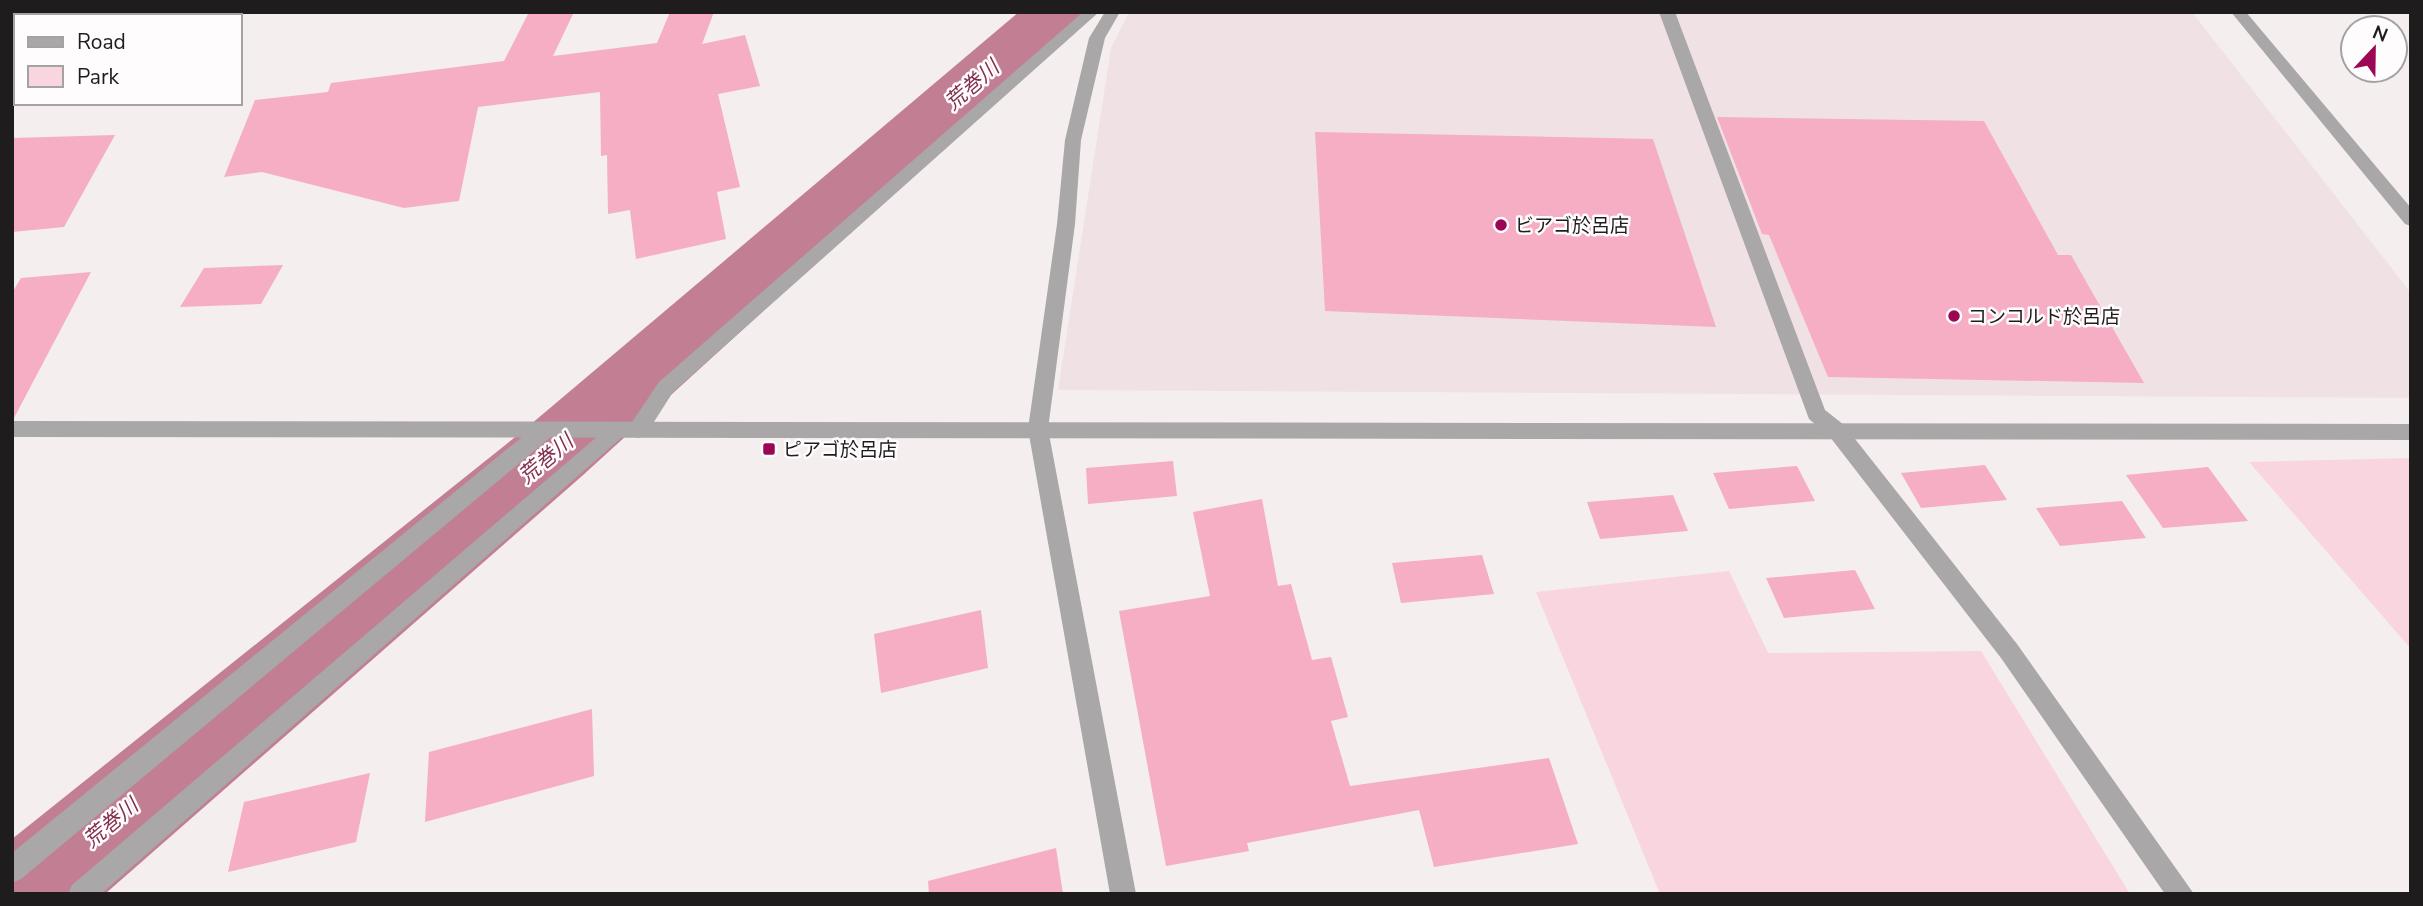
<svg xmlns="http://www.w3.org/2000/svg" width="2423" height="906" font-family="'Nunito Sans','Noto Sans JP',sans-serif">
<rect width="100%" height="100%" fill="#f4eeef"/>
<polygon fill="#f0e1e5" points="1129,12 2192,12 2411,293 2411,398 1058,390 1111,48"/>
<g fill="#f9d5df">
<polygon points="2411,458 2411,649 2249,462"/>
<polygon points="1729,571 1768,653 1981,651 2130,894 1660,894 1536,592"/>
</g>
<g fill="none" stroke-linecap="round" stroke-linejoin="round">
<polygon fill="#c27f94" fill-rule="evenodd" points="1019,12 1086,12 1077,25 582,476 105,894 12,894 12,839 524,430"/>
</g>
<g fill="#f5aec4">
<polygon points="529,12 574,12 553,56 657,43 670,12 714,12 702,44 745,35 760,86 718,94 740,187 717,192 726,239 636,259 630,210 608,214 607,155 601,156 600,92 478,107 459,201 404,208 262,172 224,177 255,100 328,92 331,83 504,61"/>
<polygon points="1717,117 1984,121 2058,255 2071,255 2144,383 1828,377 1769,235 1762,234"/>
<polygon points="1315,132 1653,139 1716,327 1325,311"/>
<polygon points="115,135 64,227 12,232 12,138"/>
<polygon points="283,265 261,304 180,307 204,268"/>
<polygon points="91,272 14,418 12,418 12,293 21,278"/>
<polygon points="1173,461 1177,496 1088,504 1086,468"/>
<polygon points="1985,465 2007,500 1921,508 1901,473"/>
<polygon points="1797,466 1815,501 1729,509 1713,473"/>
<polygon points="2208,467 2248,521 2163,528 2126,475"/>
<polygon points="1673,495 1688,531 1600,539 1587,502"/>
<polygon points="1262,499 1278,586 1291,584 1312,660 1331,657 1348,717 1331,721 1350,786 1549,758 1578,844 1434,867 1419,810 1247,843 1249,851 1166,866 1119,611 1210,596 1193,512"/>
<polygon points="2122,501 2146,538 2060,546 2036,508"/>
<polygon points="1482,555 1494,594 1401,603 1392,563"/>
<polygon points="1855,570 1875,609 1784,618 1766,578"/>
<polygon points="981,610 988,668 881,693 874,634"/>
<polygon points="592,709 594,776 425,822 429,752"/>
<polygon points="370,773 356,842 228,872 244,802"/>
<polygon points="1056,848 1063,894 929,894 928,881"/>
</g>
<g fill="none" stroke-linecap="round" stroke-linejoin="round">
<g fill="#a9a7a7" fill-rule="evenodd">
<polygon points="41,12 57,12 55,16 38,16"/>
<polygon points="1083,12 1099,12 673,392 645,436 638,438 628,432 101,894 68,894 72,885 612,424 619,422 628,428 659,382"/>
<polygon points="1105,12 1120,12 1105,38 1081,140 1075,224 1048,429 1136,894 1110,894 1028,429 1057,224 1065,140 1089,38"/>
<polygon points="1659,12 1675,12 1825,410 1844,425 2017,644 2194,894 2165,894 2001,658 1830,437 1809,419"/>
<polygon points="2231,12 2246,12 2411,208 2411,226 2405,224"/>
<polygon points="16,43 16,55 12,56 12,44"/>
<polygon points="545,422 552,424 555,430 552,436 21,879 12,883 12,853 538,424"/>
</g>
<polygon fill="#a9a7a7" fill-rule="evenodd" points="12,421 2411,424 2411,440 12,437"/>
</g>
<g fill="#9c0753" stroke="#fefcfd" stroke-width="2.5">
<circle cx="1501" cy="225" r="7"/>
<circle cx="1954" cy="316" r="7"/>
<rect x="762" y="442" width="14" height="14" rx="3.5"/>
</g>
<g text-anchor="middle" stroke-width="5" stroke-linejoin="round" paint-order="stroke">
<g font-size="19" fill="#1e1c1c" stroke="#fefcfd" text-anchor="start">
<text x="1515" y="232">ビアゴ於呂店</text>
<text x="1968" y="323">コンコルド於呂店</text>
<text x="783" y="456">ピアゴ於呂店</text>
</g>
<g font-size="21" font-style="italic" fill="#81304f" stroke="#fefcfd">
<text transform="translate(972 85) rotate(-41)" y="7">荒巻川</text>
<text transform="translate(546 459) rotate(-40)" y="7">荒巻川</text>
<text transform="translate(111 823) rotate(-40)" y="7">荒巻川</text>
</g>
</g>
<rect width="2423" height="906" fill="none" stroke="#1e1c1c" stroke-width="28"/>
<rect x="14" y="14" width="228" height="91" fill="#fefcfd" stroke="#a4a2a3" stroke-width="2"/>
<rect x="28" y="37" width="35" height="10" fill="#a9a7a7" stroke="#a4a2a3" stroke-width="2"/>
<text x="77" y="49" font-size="21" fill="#1e1c1c">Road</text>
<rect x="28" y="66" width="35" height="21" fill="#f9d5df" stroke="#a4a2a3" stroke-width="2"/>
<text x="77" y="84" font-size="21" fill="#1e1c1c">Park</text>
<g transform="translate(2374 49) rotate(22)"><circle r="33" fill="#fefcfd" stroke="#a4a2a3" stroke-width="2"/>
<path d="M0-5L12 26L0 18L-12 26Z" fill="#9c0753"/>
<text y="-10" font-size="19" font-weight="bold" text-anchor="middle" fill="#1e1c1c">N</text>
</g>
</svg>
